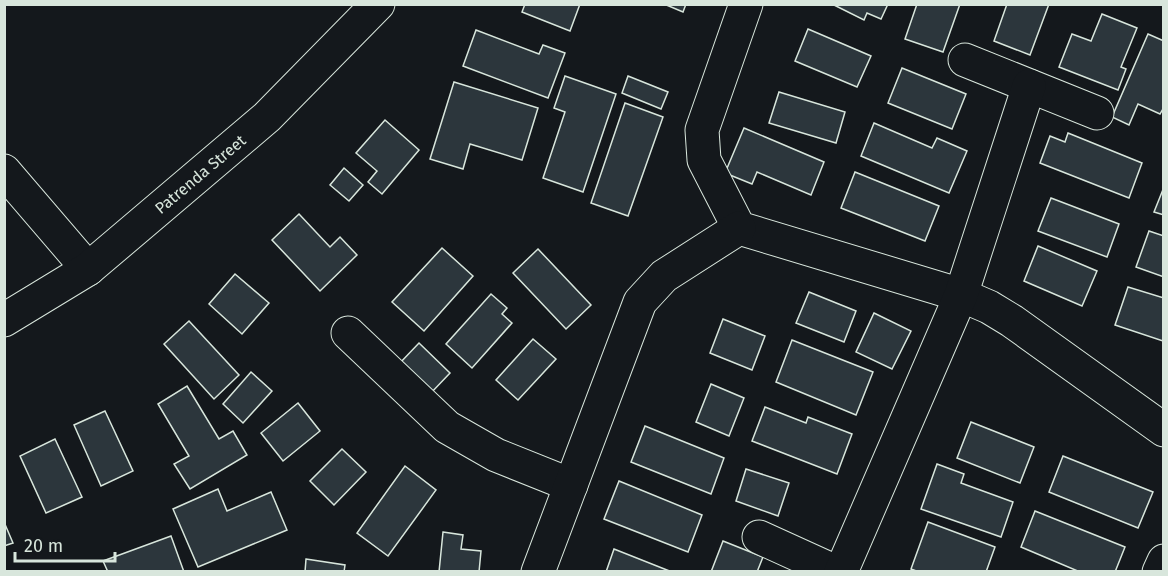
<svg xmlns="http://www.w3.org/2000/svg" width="1168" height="576" font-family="'Fira Sans',sans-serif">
<rect width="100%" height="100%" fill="#14181c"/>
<g fill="#2c363c" stroke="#d8e6dc" stroke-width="1.5">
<polygon points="525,4 580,4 570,31 522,12"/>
<polygon points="664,4 686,4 683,12"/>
<polygon points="832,4 888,4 881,19 867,13 864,20"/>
<polygon points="917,4 960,4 943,52 905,39"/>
<polygon points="1007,4 1049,4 1030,55 994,41"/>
<polygon points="1102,14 1137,28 1121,67 1126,69 1118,90 1059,67 1072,34 1091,41"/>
<polygon points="808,29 871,56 857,87 795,61"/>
<polygon points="476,30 539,54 543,45 565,53 548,98 463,66"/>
<polygon points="1148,34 1164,41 1164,107 1160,114 1138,104 1129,125 1112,117"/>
<polygon points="902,68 966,94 952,129 888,103"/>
<polygon points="565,76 616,94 583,192 543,178 565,112 554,108"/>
<polygon points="628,76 668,92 661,109 622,93"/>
<polygon points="454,82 538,108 522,160 470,144 463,169 430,159"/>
<polygon points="779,92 845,112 836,143 769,123"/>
<polygon points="625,103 663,117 628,216 591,203"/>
<polygon points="385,120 419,150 382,194 368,182 377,171 356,153"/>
<polygon points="874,123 932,148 937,138 967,151 949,193 861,156"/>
<polygon points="744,128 824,162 811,195 757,172 752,184 725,173"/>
<polygon points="1068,133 1142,163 1129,198 1040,163 1050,136 1065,142"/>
<polygon points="344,168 363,185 349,201 330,185"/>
<polygon points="855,172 939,206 925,241 841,208"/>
<polygon points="1164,187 1164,215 1154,212"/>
<polygon points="1051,198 1119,224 1107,257 1038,231"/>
<polygon points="299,214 330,247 340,237 357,255 320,291 272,240"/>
<polygon points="1149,231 1164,236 1164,277 1136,267"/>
<polygon points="1038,246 1097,271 1082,306 1024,281"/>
<polygon points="442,248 473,276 424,331 392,302"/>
<polygon points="538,249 591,305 566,329 513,273"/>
<polygon points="235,274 269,303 242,334 209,304"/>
<polygon points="1128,287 1164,298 1163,341 1115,325"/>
<polygon points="809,292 856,311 844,342 796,323"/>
<polygon points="491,294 507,308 502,314 512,323 472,368 446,344"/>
<polygon points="874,313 911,331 892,369 856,352"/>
<polygon points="723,319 765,336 752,370 710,353"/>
<polygon points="189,321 239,375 214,399 164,344"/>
<polygon points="533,339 556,359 518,400 496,380"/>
<polygon points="792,340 873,372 856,415 776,382"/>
<polygon points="419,343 450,373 430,394 399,364"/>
<polygon points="251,372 272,391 243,423 223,404"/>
<polygon points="711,384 744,398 729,436 696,422"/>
<polygon points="187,386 219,439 233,431 247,455 190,489 174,464 189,456 158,404"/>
<polygon points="298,403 320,431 283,461 261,433"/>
<polygon points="765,407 806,423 808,417 852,434 837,474 752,441"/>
<polygon points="105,411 133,471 101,486 74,425"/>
<polygon points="971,422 1034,447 1020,483 957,458"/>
<polygon points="645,426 724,458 711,494 631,462"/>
<polygon points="55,439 82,497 46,513 20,456"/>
<polygon points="342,449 366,472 334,505 310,481"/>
<polygon points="1063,456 1153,492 1138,528 1049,492"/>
<polygon points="937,464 964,474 961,483 1013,502 1001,537 921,509"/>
<polygon points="405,466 436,490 388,556 357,533"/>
<polygon points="746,469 789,483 778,516 736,501"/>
<polygon points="619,481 702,515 688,552 604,519"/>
<polygon points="218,489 227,511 271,492 287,530 198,567 173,509"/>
<polygon points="1035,511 1125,547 1115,572 1080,572 1021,547"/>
<polygon points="4,522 13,543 4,546"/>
<polygon points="928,522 995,547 986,572 919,572 911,569"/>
<polygon points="443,532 463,535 461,549 481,551 479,572 439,572"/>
<polygon points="171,536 184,572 108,572 103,561"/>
<polygon points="723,541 763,557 757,572 711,572"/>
<polygon points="614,549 672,572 606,572"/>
<polygon points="306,559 345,565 344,572 305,572"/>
</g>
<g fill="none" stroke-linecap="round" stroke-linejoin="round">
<g stroke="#d8e6dc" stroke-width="35">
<g id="minor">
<polyline points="746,4 702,130 704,160 739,228 961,295 989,307 1012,321 1164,430"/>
<polyline points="965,60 1097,113"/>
<polyline points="4,171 88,269"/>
<polyline points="4,320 88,269 267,117 378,4"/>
<polyline points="348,333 447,427 496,455 571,485"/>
<polyline points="759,537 836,572"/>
<polyline points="538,572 640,302 664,276 739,228"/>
<polyline points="841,572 961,295 1029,86"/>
<polyline points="1159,572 1164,561"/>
</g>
</g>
<use href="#minor" stroke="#14181c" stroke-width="33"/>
</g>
<g text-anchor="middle" stroke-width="4.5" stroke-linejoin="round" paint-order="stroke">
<g font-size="16" fill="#d8e6dc" stroke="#14181c">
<text transform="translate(200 174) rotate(-40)" y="6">Patrenda Street</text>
</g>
</g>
<rect width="1168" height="576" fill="none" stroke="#d8e6dc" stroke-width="12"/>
<path d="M15 552v9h100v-9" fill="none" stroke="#d8e6dc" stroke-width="3"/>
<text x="24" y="552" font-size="18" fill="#d8e6dc" stroke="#14181c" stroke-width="4.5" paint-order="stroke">20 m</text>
</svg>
